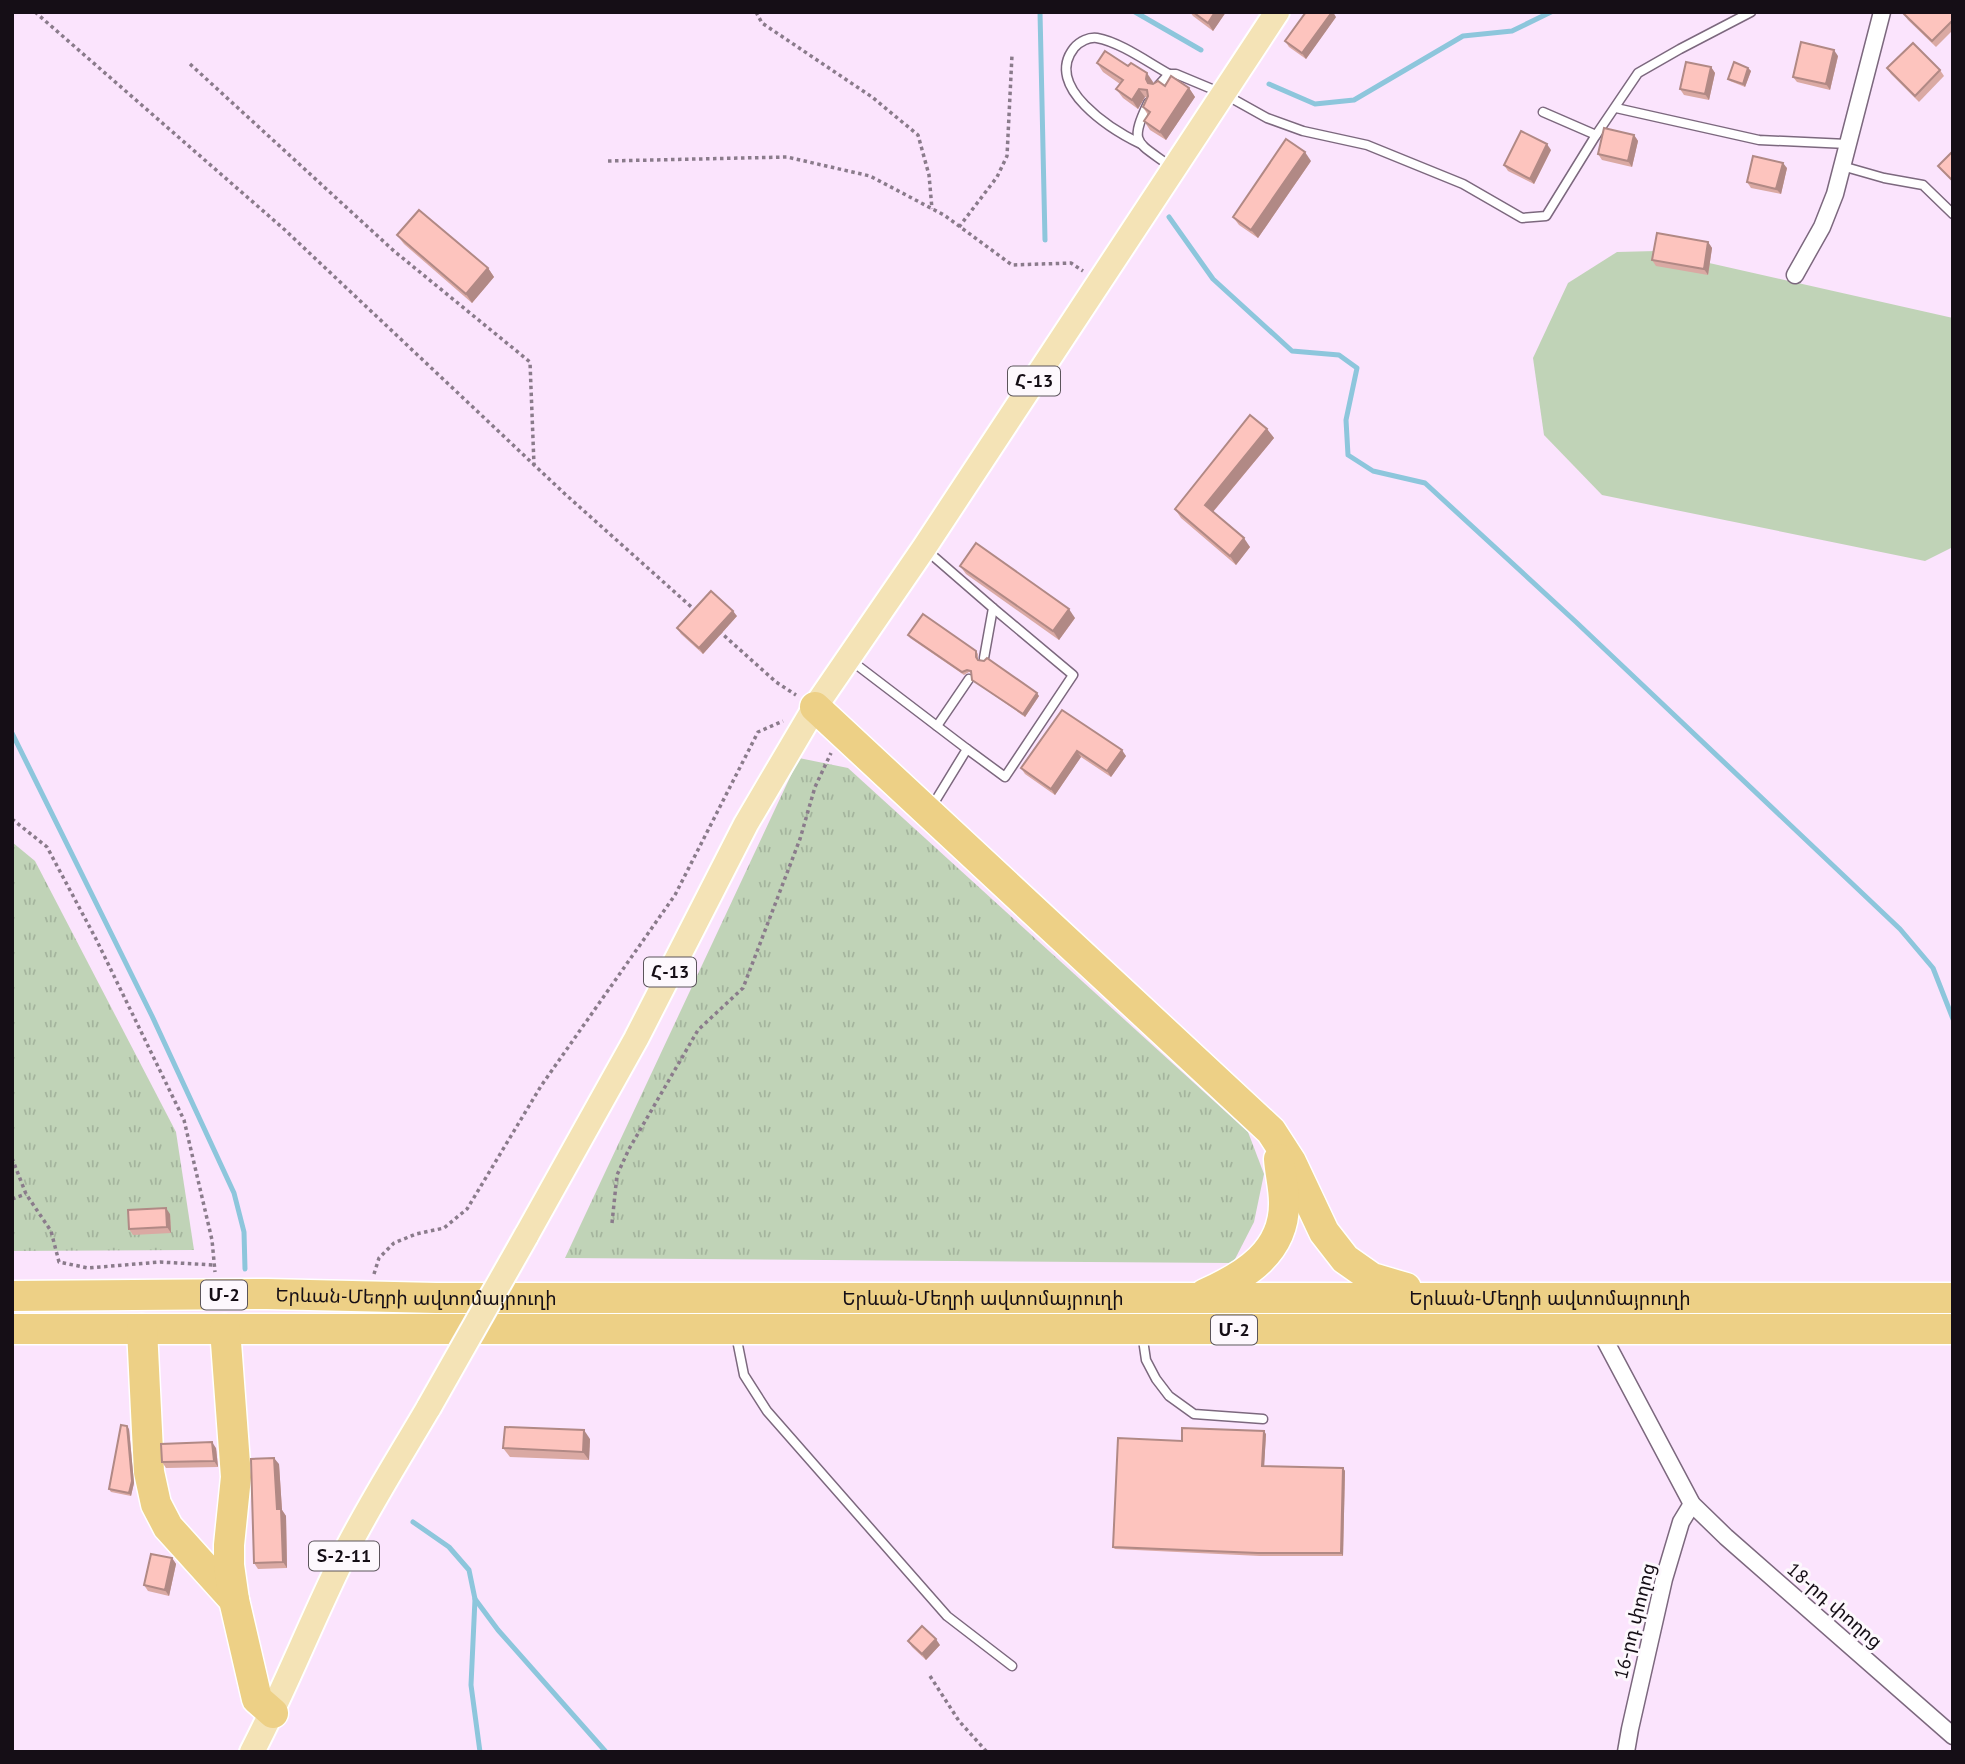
<svg xmlns="http://www.w3.org/2000/svg" width="1965" height="1764" font-family="'PT Sans','Noto Sans Armenian',sans-serif">
<defs>
<pattern id="grass-tufts" width="24" height="20" patternUnits="userSpaceOnUse" patternTransform="scale(1.75)"><rect width="24" height="20" fill="#c0d3b7"/><path d="M3 7l-1-3M5 7V3M7 7l1-3M15 17l-1-3M17 17v-4M19 17l1-3" fill="none" stroke="#a4b49d"/></pattern>
</defs>
<rect width="100%" height="100%" fill="#fbe4fd"/>
<g fill="url(#grass-tufts)">
<polygon points="799,758 848,768 1248,1132 1264,1174 1254,1222 1233,1263 565,1258"/>
<polygon points="12,842 35,861 176,1132 194,1250 12,1251"/>
</g>
<polygon fill="#c0d3b7" points="1656,251 1953,318 1953,547 1925,561 1602,495 1544,435 1533,358 1568,283 1617,252"/>
<g fill="none" stroke-linecap="round" stroke-linejoin="round">
<g stroke="#8dc6dc" stroke-width="5">
<polyline points="1040,12 1045,240"/>
<polyline points="1135,12 1201,50"/>
<polyline points="1269,84 1315,104 1354,100 1463,36 1512,31 1551,12"/>
<polyline points="1169,217 1213,279 1292,351 1339,355 1357,368 1346,420 1348,455 1373,471 1425,483 1576,622 1900,929 1933,968 1953,1019"/>
<polyline points="12,733 152,1016 234,1193 244,1232 245,1269"/>
<polyline points="413,1522 449,1547 469,1570 475,1599 471,1685 480,1752"/>
<polyline points="475,1599 498,1630 606,1752"/>
</g>
<g stroke="#7c687e" stroke-width="11">
<g id="lane">
<polyline points="1158,86 1169,74 1176,74 1224,94 1267,118 1303,131 1367,145 1463,184 1522,218 1546,216 1596,135"/>
<path d="M 1148,103 C 1129,144 1136,141 1170,166"/>
<polyline points="1616,108 1759,140 1847,144"/>
<polyline points="1543,112 1596,135 1638,73 1680,49 1751,12"/>
<path d="M 1141,144 C 1112,130 1043,87 1074,48 C 1080,41 1089,37 1097,38 C 1120,42 1149,63 1169,74"/>
<polyline points="1842,166 1884,178 1923,185 1953,214"/>
<polyline points="925,549 993,608 984,658"/>
<polyline points="849,659 967,749 931,808"/>
<polyline points="937,726 969,679"/>
<polyline points="967,749 1005,777 1073,675 993,608"/>
<polyline points="1142,1333 1146,1360 1156,1379 1169,1396 1194,1414 1263,1419"/>
<polyline points="736,1335 744,1375 767,1411 947,1616 1012,1666"/>
</g>
</g>
<g stroke="#7c687e" stroke-width="19">
<g id="street">
<polyline points="1795,275 1822,227 1835,194 1882,12"/>
<polyline points="1599,1329 1692,1504 1726,1537 1953,1736"/>
<polyline points="1626,1752 1630,1729 1664,1579 1681,1522 1692,1504"/>
</g>
</g>
<g stroke="#fff" stroke-width="28">
<g id="primary">
<polyline points="526,1236 636,1039 746,824 815,707 924,548 1277,12"/>
<path d="M 252,1752 C 287,1685 314,1614 348,1547 C 373,1499 402,1453 429,1407"/>
</g>
</g>
<g stroke="#fff" stroke-width="33">
<g id="highway">
<polyline points="815,707 1271,1131 1291,1162 1324,1232 1345,1259 1372,1278 1406,1288"/>
<path d="M 1205,1294 C 1245,1276 1285,1252 1284,1202 C 1284,1188 1280,1173 1279,1159"/>
<path id="s1" d="M 12,1296 L 267,1294 L 436,1298 L 1953,1298"/>
<polyline points="12,1329 1953,1329"/>
<polyline points="142,1329 149,1472 156,1504 168,1527 234,1600"/>
<polyline points="225,1329 236,1477 229,1545 229,1565 234,1600 257,1699 273,1713"/>
</g>
</g>
<g stroke="#8a7b8b" stroke-width="3.5" stroke-dasharray="3.5 3.5" stroke-linecap="butt">
<polyline points="35,12 285,230 565,494 697,612"/>
<polyline points="756,12 762,23 872,97 918,135 929,175 932,209"/>
<polyline points="190,64 394,251 530,362 534,465"/>
<polyline points="608,161 787,157 870,176 944,215 1012,265 1071,263 1083,271"/>
<polyline points="959,227 997,177 1007,156 1012,55"/>
<polyline points="719,631 776,682 796,695"/>
<polyline points="12,819 47,847 96,939 184,1120 212,1240 215,1272"/>
<polyline points="12,1158 26,1194 51,1231 59,1262 88,1268 160,1262 214,1265"/>
<polyline points="12,1199 26,1194"/>
<polyline points="612,1223 617,1175 629,1149 698,1030 743,988 800,839 815,787 831,753"/>
<polyline points="374,1274 379,1258 394,1243 416,1234 444,1228 467,1209 541,1086 675,895 758,732 783,721"/>
<polyline points="930,1676 959,1721 987,1752"/>
</g>
<use href="#lane" stroke="#fff" stroke-width="8"/>
<use href="#street" stroke="#fff" stroke-width="16"/>
<use href="#primary" stroke="#f4e3b6" stroke-width="24"/>
<use href="#highway" stroke="#edd086" stroke-width="30"/>
<g stroke="#fff" stroke-width="28" stroke-linecap="butt">
<polyline id="primary-bridge" points="429,1407 526,1236"/>
</g>
<use href="#primary-bridge" stroke="#f4e3b6" stroke-width="24"/>
</g>
<g fill="#daa9a3">
<polygon points="1190,12 1226,12 1213,31 1193,16"/>
<polygon points="1953,12 1953,30 1936,47 1908,20 1904,14"/>
<polygon points="1336,17 1306,59 1289,47 1285,41"/>
<polygon points="1838,56 1830,90 1797,82 1793,77"/>
<polygon points="1097,63 1153,82 1152,84 1189,88 1195,97 1166,140 1150,130 1144,121 1148,115 1143,107 1147,98 1145,97 1138,109 1123,98 1116,89 1120,84 1103,72"/>
<polygon points="1711,67 1715,73 1709,100 1684,95 1680,89"/>
<polygon points="1748,68 1751,71 1745,87 1730,81 1728,79"/>
<polygon points="1887,68 1940,70 1944,76 1919,102 1891,74"/>
<polygon points="1634,135 1638,141 1632,167 1602,160 1598,154"/>
<polygon points="1551,150 1534,184 1508,171 1504,165"/>
<polygon points="1311,161 1258,238 1239,225 1233,217"/>
<polygon points="1787,168 1781,194 1751,188 1747,182"/>
<polygon points="397,235 488,268 494,277 472,303 404,244"/>
<polygon points="1708,242 1712,248 1708,275 1656,266 1652,260"/>
<polygon points="1267,429 1274,438 1213,512 1250,547 1236,565 1181,518 1175,509"/>
<polygon points="960,566 1075,618 1059,640 966,574"/>
<polygon points="737,616 703,654 681,634 677,628"/>
<polygon points="908,635 976,651 978,654 978,660 1039,696 1025,717 975,682 972,680 972,673 969,672 964,675 910,638"/>
<polygon points="1062,710 1126,756 1111,777 1081,757 1055,795 1025,774 1021,768"/>
<polygon points="170,1214 171,1233 133,1235 129,1229"/>
<polygon points="129,1429 134,1483 131,1496 111,1492 109,1489"/>
<polygon points="1266,1434 1264,1466 1343,1468 1345,1471 1343,1556 1260,1556 1115,1549 1113,1547 1182,1441"/>
<polygon points="590,1439 589,1460 510,1457 503,1448"/>
<polygon points="216,1448 218,1467 166,1468 162,1462"/>
<polygon points="279,1464 282,1510 286,1516 287,1568 258,1569 254,1563"/>
<polygon points="172,1558 176,1564 169,1596 148,1591 144,1585"/>
<polygon points="908,1641 940,1645 926,1660 912,1647"/>
</g>
<g fill="#b18985">
<polygon points="1215,12 1226,12 1213,31 1208,23"/>
<polygon points="1332,12 1333,12 1336,17 1306,59 1302,53"/>
<polygon points="1834,50 1838,56 1830,90 1826,84"/>
<polygon points="1711,67 1715,73 1709,100 1705,94"/>
<polygon points="1748,68 1751,71 1745,87 1743,84"/>
<polygon points="1147,73 1153,82 1152,87 1146,79"/>
<polygon points="1189,88 1195,97 1166,140 1160,132"/>
<polygon points="1139,89 1145,97 1138,109 1132,100"/>
<polygon points="1634,135 1638,141 1632,167 1628,161"/>
<polygon points="1547,144 1551,150 1534,184 1530,179"/>
<polygon points="1305,152 1311,161 1258,238 1251,230"/>
<polygon points="1783,163 1787,168 1781,194 1776,189"/>
<polygon points="1708,242 1712,248 1708,275 1704,269"/>
<polygon points="488,268 494,277 472,303 466,294"/>
<polygon points="1267,429 1274,438 1211,514 1205,505"/>
<polygon points="1244,538 1250,547 1236,565 1230,556"/>
<polygon points="1069,609 1075,618 1059,640 1053,631"/>
<polygon points="733,611 737,616 703,654 699,648"/>
<polygon points="1037,693 1039,696 1025,717 1023,714"/>
<polygon points="1122,750 1126,756 1111,777 1107,771"/>
<polygon points="1077,751 1081,757 1055,795 1051,789"/>
<polygon points="166,1208 170,1214 171,1233 167,1227"/>
<polygon points="127,1426 129,1429 134,1483 131,1496 129,1493"/>
<polygon points="584,1430 590,1439 589,1460 583,1452"/>
<polygon points="1264,1431 1266,1434 1264,1469 1262,1466"/>
<polygon points="212,1442 216,1448 218,1467 214,1461"/>
<polygon points="274,1458 279,1464 282,1510 286,1516 287,1568 283,1562 277,1509"/>
<polygon points="1343,1468 1345,1471 1343,1556 1341,1553"/>
<polygon points="172,1558 176,1564 169,1596 165,1590"/>
<polygon points="936,1639 940,1645 926,1660 922,1654"/>
</g>
<g fill="#fdc4be" stroke="#b18985" stroke-width="2">
<polygon points="1193,12 1215,12 1208,23"/>
<polygon points="1306,12 1332,12 1302,53 1285,41"/>
<polygon points="1905,12 1953,12 1953,20 1932,41 1904,14"/>
<polygon points="1801,42 1834,50 1826,84 1793,77"/>
<polygon points="1913,43 1940,70 1915,96 1887,68"/>
<polygon points="1105,51 1128,66 1131,63 1147,73 1146,79 1148,83 1153,84 1158,81 1165,86 1171,76 1189,88 1160,132 1144,121 1150,112 1143,107 1148,96 1147,90 1139,89 1132,100 1116,89 1123,80 1097,63"/>
<polygon points="1686,62 1711,67 1705,94 1680,89"/>
<polygon points="1734,62 1748,68 1743,84 1728,79"/>
<polygon points="1604,128 1634,135 1628,161 1598,154"/>
<polygon points="1521,131 1547,144 1530,179 1504,165"/>
<polygon points="1286,139 1305,152 1251,230 1233,217"/>
<polygon points="1953,151 1953,181 1938,166"/>
<polygon points="1753,156 1783,163 1776,189 1747,182"/>
<polygon points="419,210 488,268 466,294 397,235"/>
<polygon points="1657,233 1708,242 1704,269 1652,260"/>
<polygon points="1250,415 1267,429 1205,505 1244,538 1230,556 1175,509"/>
<polygon points="976,543 1069,609 1053,631 960,566"/>
<polygon points="711,591 733,611 699,648 677,628"/>
<polygon points="923,614 976,651 976,657 978,660 984,661 987,658 1037,693 1023,714 972,680 971,671 967,670 962,672 908,635"/>
<polygon points="1062,710 1122,750 1107,771 1077,751 1051,789 1021,768"/>
<polygon points="166,1208 167,1227 129,1229 128,1210"/>
<polygon points="121,1425 127,1426 132,1481 129,1493 109,1489"/>
<polygon points="505,1427 584,1430 583,1452 503,1448"/>
<polygon points="1182,1428 1264,1431 1262,1466 1343,1468 1341,1553 1258,1553 1113,1547 1118,1438 1182,1441"/>
<polygon points="212,1442 214,1461 162,1462 161,1444"/>
<polygon points="274,1458 277,1509 281,1509 283,1562 254,1563 251,1459"/>
<polygon points="151,1554 172,1558 165,1590 144,1585"/>
<polygon points="922,1626 936,1639 922,1654 908,1641"/>
</g>
<g text-anchor="middle" stroke-width="6" stroke-linejoin="round" paint-order="stroke">
<g fill="#fdf8fd" stroke="#5b545b" stroke-width="2">
<rect x="1008" y="366.5" width="52" height="29" rx="5"/>
<rect x="644" y="957.5" width="52" height="29" rx="5"/>
<rect x="201" y="1280.5" width="46" height="29" rx="5"/>
<rect x="1211" y="1315.5" width="46" height="29" rx="5"/>
<rect x="309" y="1541.5" width="70" height="29" rx="5"/>
</g>
<g font-size="18" font-weight="bold" fill="#150e16">
<text x="1034" y="387">Հ-13</text>
<text x="670" y="978">Հ-13</text>
<text x="224" y="1301">Մ-2</text>
<text x="1234" y="1336">Մ-2</text>
<text x="344" y="1562">Տ-2-11</text>
</g>
<g font-size="19" fill="#150e16" stroke="#fdf8fd">
<text dy="7" stroke="none"><textPath href="#s1" startOffset="404">Երևան-Մեղրի ավտոմայրուղի</textPath></text>
<text dy="7" stroke="none"><textPath href="#s1" startOffset="971">Երևան-Մեղրի ավտոմայրուղի</textPath></text>
<text dy="7" stroke="none"><textPath href="#s1" startOffset="1538">Երևան-Մեղրի ավտոմայրուղի</textPath></text>
<text transform="translate(1835 1605) rotate(41)" y="7">18-րդ փողոց</text>
<text transform="translate(1634 1621) rotate(-76)" y="7">16-րդ փողոց</text>
</g>
</g>
<rect width="1965" height="1764" fill="none" stroke="#150e16" stroke-width="28"/>
</svg>
